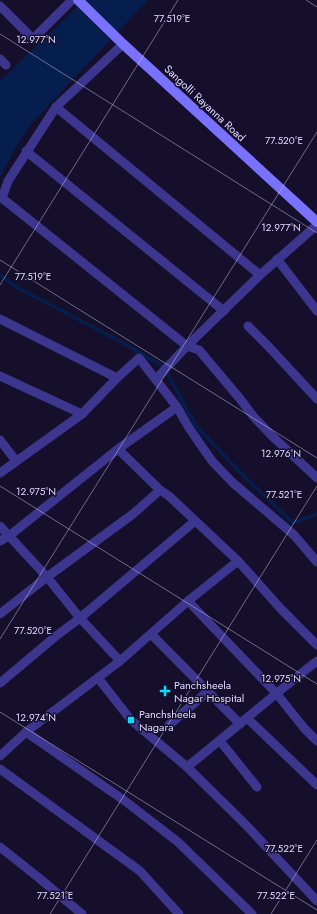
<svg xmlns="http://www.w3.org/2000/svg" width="317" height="914" font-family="Jost,sans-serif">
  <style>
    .water { fill: #061e4d }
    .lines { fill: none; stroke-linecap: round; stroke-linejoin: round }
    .stream { stroke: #061e4d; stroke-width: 3.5 }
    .street { stroke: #3d368e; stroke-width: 9 }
    .secondary { stroke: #7971ff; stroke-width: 10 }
    .ticks { fill: none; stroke: #dfdaff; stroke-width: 1; stroke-opacity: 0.45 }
    .poi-dot { fill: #06ddff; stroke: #150f2c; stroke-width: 1.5 }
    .labels { text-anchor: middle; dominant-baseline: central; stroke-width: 3; stroke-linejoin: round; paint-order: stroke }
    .street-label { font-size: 11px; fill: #dfdaff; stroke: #150f2c }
    .poi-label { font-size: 11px; fill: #dfdaff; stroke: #150f2c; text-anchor: start }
    .ticks-label { font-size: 10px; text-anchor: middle; fill: #dfdaff; stroke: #150f2c; stroke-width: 3; stroke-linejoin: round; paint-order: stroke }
  </style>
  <rect width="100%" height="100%" fill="#150f2c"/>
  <path class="water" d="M84,0h64l-117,124 -19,30 -12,23v-96z"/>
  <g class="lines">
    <path class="stream" d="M0,275l18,13 98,51 47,27 33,60 50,52 47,45 24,-9"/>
    <g class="street">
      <path d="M0,6l33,33 39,-39"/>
      <path d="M0,59l6,6"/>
      <path d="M56,107l67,-63"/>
      <path d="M26,151l198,160"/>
      <path d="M277,259l40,52"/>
      <path d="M260,275l-204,-168 -48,74 -6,17 185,148 73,-71 57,-50"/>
      <path d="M0,319l117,59"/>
      <path d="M248,326l21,21 48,52"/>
      <path d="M0,376l82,38"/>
      <path d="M156,379l31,-33 12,4 42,50 12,16 18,19 46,43"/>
      <path d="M0,440l16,21"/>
      <path d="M118,449l59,-42 12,21 23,33 20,21 62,53 23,27"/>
      <path d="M0,473l82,-59 35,-36 22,-20 38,49"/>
      <path d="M0,526l47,51 33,41 40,43"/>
      <path d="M0,541l9,-5 109,-87 42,41"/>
      <path d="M188,601l88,92 28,35 13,13"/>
      <path d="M0,614l47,-37 86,-63 27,-24 9,6 69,65 43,48 36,36"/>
      <path d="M151,634l89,90"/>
      <path d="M98,678l33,42 56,47 59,58 71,76"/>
      <path d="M0,683l56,-47 24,-18 115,-97"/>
      <path d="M247,718l70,67"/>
      <path d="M169,725l38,-33"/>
      <path d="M26,732l99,69 53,41 74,72"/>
      <path d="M220,741l37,46"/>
      <path d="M0,756l26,-24 94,-71 68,-60 50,-40"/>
      <path d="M187,767c44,-35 86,-72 130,-106"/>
      <path d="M0,769l140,102 39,43"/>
      <path d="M0,847l39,31 43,36"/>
    </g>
    <path class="secondary" d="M78,0l45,44 194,178"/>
  </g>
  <path class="ticks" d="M306,0l11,7M0,34l317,199M0,260l317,198M0,285l178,-285M0,486l317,198M0,639l317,-507M0,712l317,198M50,914l267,-428M271,914l46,-74"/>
  <g class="poi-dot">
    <path d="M163 685h4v4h4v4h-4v4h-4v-4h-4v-4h4z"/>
    <rect x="127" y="716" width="8" height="8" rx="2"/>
  </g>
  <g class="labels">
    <g class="street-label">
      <text transform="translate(205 103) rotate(43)">Sangolli Rayanna Road</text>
    </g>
    <g class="poi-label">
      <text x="174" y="685">Panchsheela<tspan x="174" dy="13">Nagar Hospital</tspan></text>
      <text x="139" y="714">Panchsheela<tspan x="139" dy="13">Nagara</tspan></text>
    </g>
  </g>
  <g class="ticks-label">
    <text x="172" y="22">77.519°E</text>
    <text x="36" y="43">12.977°N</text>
    <text x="284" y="144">77.520°E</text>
    <text x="281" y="231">12.977°N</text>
    <text x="33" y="280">77.519°E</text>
    <text x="281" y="457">12.976°N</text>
    <text x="36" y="495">12.975°N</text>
    <text x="284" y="498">77.521°E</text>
    <text x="33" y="634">77.520°E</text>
    <text x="281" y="682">12.975°N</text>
    <text x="36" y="721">12.974°N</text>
    <text x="284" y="852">77.522°E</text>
    <text x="55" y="899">77.521°E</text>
    <text x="276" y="899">77.522°E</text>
  </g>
</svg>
